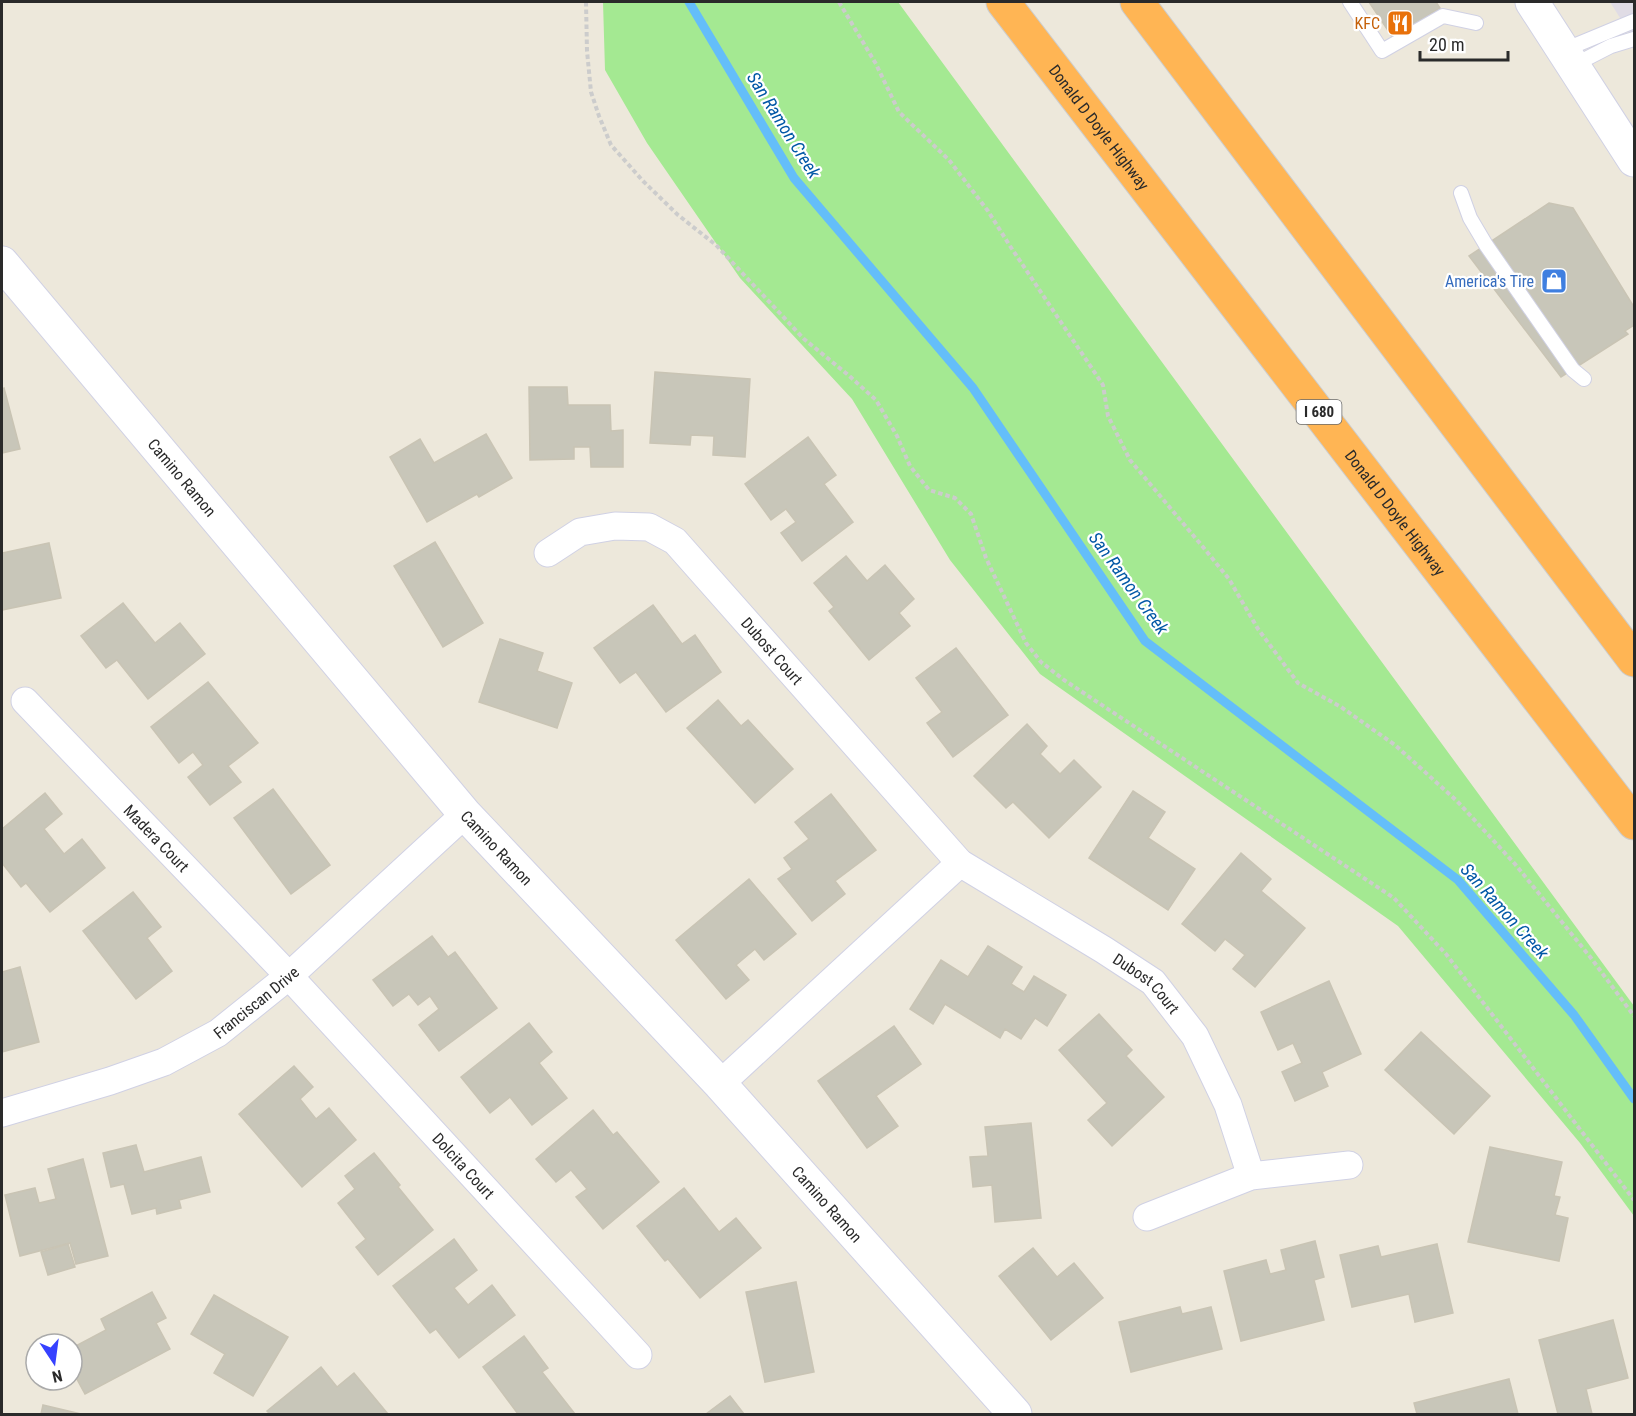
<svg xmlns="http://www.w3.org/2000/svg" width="1636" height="1416" font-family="'Roboto Condensed',sans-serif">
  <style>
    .industrial { fill: #e0dce5 }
    .green { fill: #a4e992 }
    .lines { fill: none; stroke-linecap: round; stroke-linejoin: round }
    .stream { stroke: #64bef9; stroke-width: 9 }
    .building { fill: #c8c6b9; stroke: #c9c4b4; stroke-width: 1.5 }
    .service-casing { stroke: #d0d1e4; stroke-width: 16 }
    .minor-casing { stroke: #d0d1e4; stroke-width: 29 }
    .tertiary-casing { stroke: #d0d1e4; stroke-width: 35 }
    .secondary-casing { stroke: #d0d1e4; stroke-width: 35 }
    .motorway-casing { stroke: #ccc; stroke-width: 35 }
    .path { stroke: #ccc; stroke-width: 4; stroke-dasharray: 4.5 3; stroke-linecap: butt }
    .service { stroke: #fff; stroke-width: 14 }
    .minor { stroke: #fff; stroke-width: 27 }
    .tertiary { stroke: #fff; stroke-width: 33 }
    .secondary { stroke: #fff; stroke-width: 33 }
    .motorway { stroke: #ffb554; stroke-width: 33 }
    .labels { text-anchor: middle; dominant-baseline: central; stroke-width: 4.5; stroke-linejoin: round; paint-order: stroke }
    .shield { fill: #fff; stroke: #6a6a6a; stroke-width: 1.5 }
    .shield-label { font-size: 15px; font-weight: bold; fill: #2a2a2a }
    .food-label { font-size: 16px; fill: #c56008; stroke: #fff; text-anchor: end }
    .street-label { font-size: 16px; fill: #2a2a2a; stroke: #fff }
    .shop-label { font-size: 16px; fill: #366cbe; stroke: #fff; text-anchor: end }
    .water-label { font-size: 18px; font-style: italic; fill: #0258a6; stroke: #fff }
  </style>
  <rect width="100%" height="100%" fill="#ede8db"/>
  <path class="industrial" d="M1610,2h24v38z"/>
  <path class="green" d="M603,2h295l736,1004v210l-54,-73 -182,-217 -358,-252 -90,-114 -98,-161 -112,-121 -93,-135 -42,-73z"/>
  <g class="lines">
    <path class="stream" d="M689,2l105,176 179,210 172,253 313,239 116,135 60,84"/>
  </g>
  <g class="building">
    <path d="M1369,2h67l4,6 -47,30z"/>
    <path d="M1549,203l24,5 61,99v18l-9,6 3,3 -67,43 -92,-121z"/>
    <path d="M655,372l95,7 -5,78 -32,-2 1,-19 -23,-1 -1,10 -40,-2z"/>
    <path d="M529,387h38l1,18h42l1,26 12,-1v37h-32l-1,-20h-16v12l-44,1z"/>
    <path d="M4,388l16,61 -18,4v-64z"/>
    <path d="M486,434l26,44 -33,19 -2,-3 -50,28 -37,-65 30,-18 14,24z"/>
    <path d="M808,437l28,38 -12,9 29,38 -51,39 -21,-28 15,-11 -10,-13 -15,11 -26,-36z"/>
    <path d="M435,542l48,81 -40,24 -49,-81z"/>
    <path d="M49,543l12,55 -59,12v-57z"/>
    <path d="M846,556l21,25 18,-16 29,34 -15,14 11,13 -41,34 -40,-49 5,-4 -20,-24z"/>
    <path d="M123,603l32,40 25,-20 25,31 -57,45 -31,-39 -11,8 -25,-32z"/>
    <path d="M653,605l29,39 13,-9 26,37 -55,40 -30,-40 -16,11 -26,-35z"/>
    <path d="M500,639l43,14 -6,18 35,12 -15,45 -78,-26z"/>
    <path d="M956,648l52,67 -55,42 -26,-34 15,-11 -26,-34z"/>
    <path d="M208,682l50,61 -30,23 13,16 -31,23 -22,-28 15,-12 -10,-13 -14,11 -28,-36z"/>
    <path d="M718,700l23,26 7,-6 45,49 -38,34 -68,-75z"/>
    <path d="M1027,724l20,22 -7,8 20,20 14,-14 27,27 -52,51 -36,-36 -7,6 -32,-32z"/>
    <path d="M273,789l57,76 -39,29 -57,-76z"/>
    <path d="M1133,791l32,21 -17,26 47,31 -27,41 -79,-52z"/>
    <path d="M45,793l17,21 -18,15 20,25 18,-15 23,29 -55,44 -24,-29 -5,4 -19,-24v-34z"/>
    <path d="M831,794l45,56 -41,31 10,13 -33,27 -34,-42 14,-10 -8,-11 25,-19 -14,-17z"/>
    <path d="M1241,853l30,26 -10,12 44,37 -50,59 -22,-18 12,-14 -20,-16 -10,12 -33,-27z"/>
    <path d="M749,879l47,55 -32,26 -9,-11 -19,16 13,15 -23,19 -50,-59z"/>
    <path d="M133,892l28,35 -14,11 25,33 -36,28 -53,-68z"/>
    <path d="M432,936l16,21 7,-5 42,56 -58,43 -20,-26 20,-16 -9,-13 -12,9 -9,-11 -16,12 -20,-26z"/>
    <path d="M988,946l34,21 -11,17 13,8 10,-16 32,19 -19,31 -12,-8 -14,21 -16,-10 -5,9 -55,-34 -12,20 -23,-15 31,-49 27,17z"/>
    <path d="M20,967l19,75 -37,10v-80z"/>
    <path d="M1329,981l32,73 -39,18 6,14 -33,15 -13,-29 20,-9 -9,-20 -15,7 -17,-38z"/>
    <path d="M1099,1014l33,36 -6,6 38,41 -52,49 -24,-26 19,-17 -48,-53z"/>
    <path d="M529,1023l23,29 -13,11 28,35 -35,27 -22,-28 -20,16 -29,-36z"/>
    <path d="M894,1026l27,38 -45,32 22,30 -31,22 -49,-67z"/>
    <path d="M1421,1032l69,64 -36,38 -69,-64z"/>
    <path d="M294,1066l19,21 -13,12 16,20 13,-11 27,32 -54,47 -63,-73z"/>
    <path d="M593,1110l20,25 4,-3 42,50 -56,47 -27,-32 11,-8 -16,-19 -15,12 -20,-23z"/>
    <path d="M1031,1123l10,95 -46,4 -3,-37 -19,2 -3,-30 18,-1 -3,-29z"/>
    <path d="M136,1145l8,27 57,-15 9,35 -31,8 2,8 -24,6 -1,-6 -24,6 -8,-30 -13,3 -8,-34z"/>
    <path d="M1490,1147l72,15 -8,34 6,1 -5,18 13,3 -9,43 -91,-19z"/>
    <path d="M374,1153l26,32 -2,2 35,43 -55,45 -22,-28 10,-8 -28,-36 17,-14 -10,-13z"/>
    <path d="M83,1159l25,97 -32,8 -6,-21 -50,13 -15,-61 30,-7 4,15 17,-4 -8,-30z"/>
    <path d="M684,1188l35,44 17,-14 25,30 -61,50 -32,-39 -3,2 -28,-35z"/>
    <path d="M454,1239l23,31 -23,18 14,17 24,-20 23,30 -56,43 -23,-29 -6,4 -37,-47z"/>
    <path d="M1315,1241l9,36 -10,3 10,40 -83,21 -17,-70 42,-11 4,14 16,-4 -5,-20z"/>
    <path d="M68,1244l7,23 -27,8 -7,-23z"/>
    <path d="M1437,1244l16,69 -38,9 -6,-28 -57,13 -12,-52 38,-9 3,11z"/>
    <path d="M1033,1248l24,29 17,-14 29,35 -52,42 -52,-64z"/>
    <path d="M796,1282l18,90 -49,10 -19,-90z"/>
    <path d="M152,1292l14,26 -10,5 14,26 -85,45 -13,-24v-22l34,-18 -5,-11z"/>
    <path d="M214,1295l74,42 -35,59 -39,-23 11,-19 -34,-20z"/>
    <path d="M1180,1307l2,7 29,-7 11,42 -91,23 -12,-50z"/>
    <path d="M1613,1320l15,58 -42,11 6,25h-34l-19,-74z"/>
    <path d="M524,1336l24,32 -6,4 33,42h-57l-35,-47z"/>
    <path d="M321,1367l16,20 17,-14 34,41h-118l-3,-3z"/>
    <path d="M1509,1379l9,35h-101l-3,-11z"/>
    <path d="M730,1396l14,18h-38z"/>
    <path d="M43,1405l38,9h-40z"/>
  </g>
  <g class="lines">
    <defs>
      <g id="service">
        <path d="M1350,2l32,49 61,-35 33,7"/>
        <path d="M1564,50l70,-29"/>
        <path d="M1574,65l37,-19 23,-7"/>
        <path d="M1461,193l9,25 16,27 87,125 11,9"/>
      </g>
      <g id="minor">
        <path id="s1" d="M548,553l32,-21 35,-6 34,1 26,14 285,322 144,87 49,32 42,54 33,69 23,71"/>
        <path id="s2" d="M25,701l264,275 349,379"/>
        <path d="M720,1084l240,-221"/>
        <path id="s3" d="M2,1113l108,-32 54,-19 54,-29 71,-57 176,-162"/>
        <path d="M1147,1217l104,-41 98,-11"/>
      </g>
      <g id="tertiary">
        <path id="s4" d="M2,263l463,551 255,270 295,330"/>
      </g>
      <path id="secondary" d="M1532,2l102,158"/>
      <g id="motorway">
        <path id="s5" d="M1003,2l631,821"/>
        <path d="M1137,2l497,658"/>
      </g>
    </defs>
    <use href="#service" class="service-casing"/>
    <use href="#minor" class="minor-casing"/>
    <use href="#tertiary" class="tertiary-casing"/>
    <use href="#secondary" class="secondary-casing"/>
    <use href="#motorway" class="motorway-casing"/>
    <g class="path">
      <path d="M586,2l1,49 4,41 8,24 12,29 32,36 35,34 38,30 88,94 43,35 29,26 21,36 13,30 19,24 26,8 16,16 15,44 40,85 15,19 23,18 330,218 52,56 188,246"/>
      <path d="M839,2l37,62 23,48 50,48 39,51 22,35 93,139 5,31 22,44 73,87 26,32 29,50 40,54 43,24 54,38 62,56 58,63 76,94 43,58"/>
    </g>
    <use href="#service" class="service"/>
    <use href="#minor" class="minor"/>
    <use href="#tertiary" class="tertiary"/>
    <use href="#secondary" class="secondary"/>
    <use href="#motorway" class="motorway"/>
  </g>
  <defs>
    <symbol id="restaurant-square" viewBox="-11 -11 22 22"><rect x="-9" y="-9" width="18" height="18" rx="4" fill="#e8710a" stroke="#fff"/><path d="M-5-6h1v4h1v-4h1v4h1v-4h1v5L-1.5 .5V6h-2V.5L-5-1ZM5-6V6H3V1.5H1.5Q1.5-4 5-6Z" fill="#fff"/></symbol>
    <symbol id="shop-square" viewBox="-11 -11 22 22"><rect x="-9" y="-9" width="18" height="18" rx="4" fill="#3f7fe0" stroke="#fff"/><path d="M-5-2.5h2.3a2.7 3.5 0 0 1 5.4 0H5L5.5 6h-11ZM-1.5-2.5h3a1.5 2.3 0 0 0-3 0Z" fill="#fff"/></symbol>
  </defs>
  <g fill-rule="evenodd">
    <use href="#restaurant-square" x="1385" y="8" width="30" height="30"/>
    <use href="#shop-square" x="1539" y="266" width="30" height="30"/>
  </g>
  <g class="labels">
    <rect class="shield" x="1296.5" y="400" width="45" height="24" rx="4.5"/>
    <g class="shield-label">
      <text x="1319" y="412">I 680</text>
    </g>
    <g class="food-label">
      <text x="1380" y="23">KFC</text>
    </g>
    <g class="street-label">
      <text stroke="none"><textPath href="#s5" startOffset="158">Donald D Doyle Highway</textPath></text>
      <text stroke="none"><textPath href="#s4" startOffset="280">Camino Ramon</textPath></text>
      <text stroke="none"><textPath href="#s5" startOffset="644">Donald D Doyle Highway</textPath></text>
      <text stroke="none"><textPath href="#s1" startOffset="284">Dubost Court</textPath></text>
      <text stroke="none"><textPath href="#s2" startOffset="190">Madera Court</textPath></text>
      <text stroke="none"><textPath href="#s4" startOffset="766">Camino Ramon</textPath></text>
      <text stroke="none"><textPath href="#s1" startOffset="790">Dubost Court</textPath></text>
      <text stroke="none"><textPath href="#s3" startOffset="280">Franciscan Drive</textPath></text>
      <text stroke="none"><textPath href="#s2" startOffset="639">Dolcita Court</textPath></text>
      <text stroke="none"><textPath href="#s4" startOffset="1252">Camino Ramon</textPath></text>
    </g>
    <g class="shop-label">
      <text x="1534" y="281">America's Tire</text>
    </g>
    <g class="water-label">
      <text transform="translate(784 125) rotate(58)">San Ramon Creek</text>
      <text transform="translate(1129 583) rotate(54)">San Ramon Creek</text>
      <text transform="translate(1505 911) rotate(48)">San Ramon Creek</text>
    </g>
  </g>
  <rect width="1636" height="1416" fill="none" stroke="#2a2a2a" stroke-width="6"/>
  <g transform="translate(54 1362) rotate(167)"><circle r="28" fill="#ffffff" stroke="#aaaaaa" stroke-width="1.5"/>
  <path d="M0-4.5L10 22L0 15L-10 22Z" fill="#3641ff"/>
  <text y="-9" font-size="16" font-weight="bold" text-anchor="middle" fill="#2a2a2a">N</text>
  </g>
  <path d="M1420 51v9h88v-9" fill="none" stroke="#2a2a2a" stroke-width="3"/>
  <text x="1429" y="51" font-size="18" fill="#2a2a2a" stroke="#ffffff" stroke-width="4.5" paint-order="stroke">20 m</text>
</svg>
